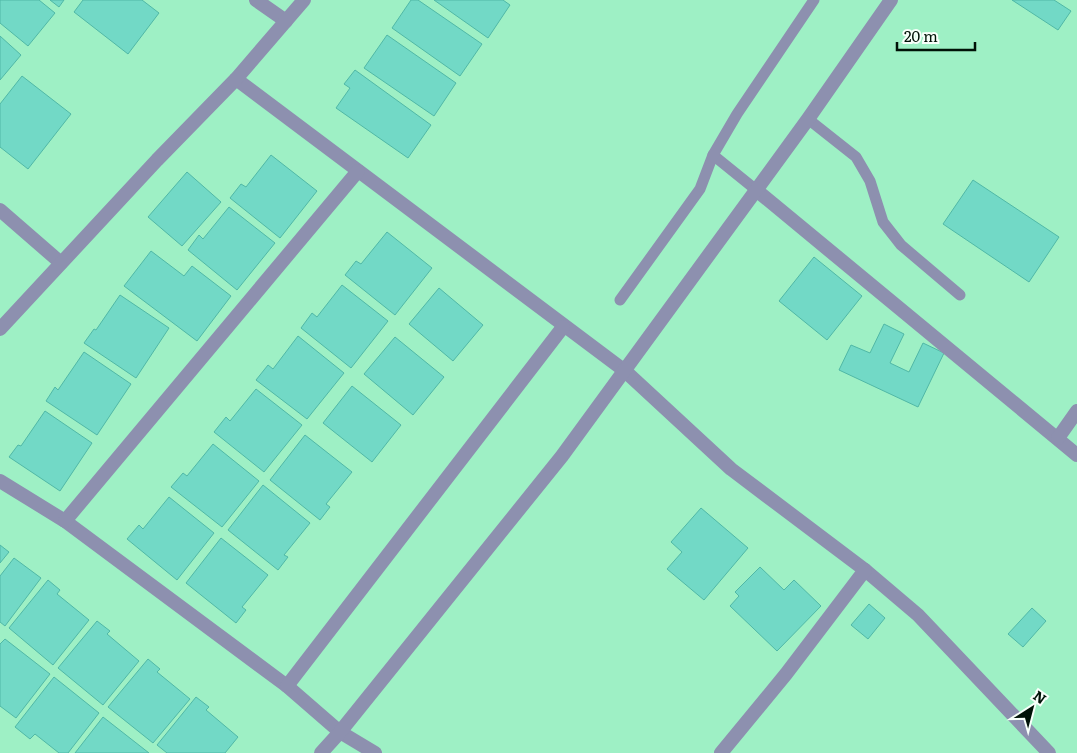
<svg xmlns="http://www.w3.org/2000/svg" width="1077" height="753" font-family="Literata,serif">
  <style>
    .building { fill: #72d9c6; stroke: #50b8a6 }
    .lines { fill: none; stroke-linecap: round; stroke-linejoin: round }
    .service { stroke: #8d90af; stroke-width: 11 }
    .minor { stroke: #8d90af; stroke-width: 14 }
  </style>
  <rect width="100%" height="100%" fill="#9ef0c5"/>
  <g class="building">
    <path d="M0,0h39l16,13 -27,33 -28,-23z"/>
    <path d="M50,0h14l-5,7z"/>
    <path d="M83,0h59l17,13 -31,41 -54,-42z"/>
    <path d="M411,0h7l64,44 -22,32 -68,-48z"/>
    <path d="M434,0h69l7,5 -22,33z"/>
    <path d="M1012,0h42l17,11 -13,19z"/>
    <path d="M387,35l69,48 -22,33 -70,-48z"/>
    <path d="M0,36l21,19 -21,25z"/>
    <path d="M355,70l76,55 -23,33 -72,-50 14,-20 -6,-4z"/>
    <path d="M22,76l49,38 -43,55 -28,-22v-43z"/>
    <path d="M271,155l46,36 -37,47 -50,-40 11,-14 5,3z"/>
    <path d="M187,172l34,30 -39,44 -34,-29z"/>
    <path d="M973,180l86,57 -30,45 -86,-58z"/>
    <path d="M229,207l46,36 -38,47 -49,-40 11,-15 4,4z"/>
    <path d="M387,232l45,36 -37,47 -50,-40 11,-14 5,3z"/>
    <path d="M151,251l33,25 8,-10 39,30 -34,45 -73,-55z"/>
    <path d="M814,257l48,39 -35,44 -48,-39z"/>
    <path d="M342,285l46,36 -37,47 -50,-40 11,-15 5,4z"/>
    <path d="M439,288l44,37 -30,36 -44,-37z"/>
    <path d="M120,295l49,33 -33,50 -52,-35 10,-14 2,1z"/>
    <path d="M884,324l20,10 -14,29 19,9 14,-29 21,10 -26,54 -79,-37 12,-25 19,8z"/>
    <path d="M298,336l46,37 -37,46 -51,-39 12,-15 5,4z"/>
    <path d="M395,337l49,40 -31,38 -49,-41z"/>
    <path d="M84,352l47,32 -34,51 -51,-34 9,-14 3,3z"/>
    <path d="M352,386l49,39 -29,37 -49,-39z"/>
    <path d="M256,389l46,36 -38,47 -50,-40 12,-15 4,4z"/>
    <path d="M45,411l47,32 -32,48 -51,-34 9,-12 3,1z"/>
    <path d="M305,435l47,37 -26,32 4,3 -10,13 -50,-40z"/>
    <path d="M213,444l46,37 -37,46 -51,-40 12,-14 4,3z"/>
    <path d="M263,485l47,38 -26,32 4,2 -10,13 -50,-40z"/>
    <path d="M169,497l45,36 -37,47 -50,-41 12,-14 4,4z"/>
    <path d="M701,508l47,40 -44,52 -37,-31 15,-17 -11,-10z"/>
    <path d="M221,538l47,37 -26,32 4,3 -10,13 -50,-40z"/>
    <path d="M0,545l9,7 -9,11z"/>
    <path d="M14,558l27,20 -36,48 -5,-4v-46z"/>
    <path d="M760,567l24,23 10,-10 27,26 -44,45 -47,-45 9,-10 -4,-4z"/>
    <path d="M48,580l12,10 -3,4 32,26 -36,45 -44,-37z"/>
    <path d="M869,604l16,14 -17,21 -17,-14z"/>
    <path d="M1032,608l14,13 -23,26 -15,-13z"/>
    <path d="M97,621l13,10 -3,3 32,27 -36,44 -45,-37z"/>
    <path d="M5,639l45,35 -34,44 -16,-12v-62z"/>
    <path d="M148,659l12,10 -3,3 33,27 -37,44 -45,-36z"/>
    <path d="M54,677l45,36 -31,40h-9l-24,-19 -5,5 -15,-12z"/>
    <path d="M196,697l13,10 -3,3 32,27 -13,16h-58l-10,-8z"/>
    <path d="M103,717l46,36h-74z"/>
  </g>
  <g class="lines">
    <g class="service">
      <path d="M808,119l48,38 14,24 13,41 18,23 59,50"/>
      <path d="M713,155l42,34"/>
      <path d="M620,300l80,-111 13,-34 24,-41 77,-114"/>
    </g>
    <g class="minor">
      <path d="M256,0l30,21"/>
      <path d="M236,79l389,292 106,98 134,101 53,45 131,138"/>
      <path d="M755,189l322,266"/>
      <path d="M0,210l61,53"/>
      <path d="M0,329l157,-169 79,-81 68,-79"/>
      <path d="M1058,438l19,-27"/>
      <path d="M0,481l65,40 222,165 53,46 35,21"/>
      <path d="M65,521l293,-350"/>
      <path d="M287,686l276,-359"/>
      <path d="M321,753l19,-21 222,-276 246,-337 83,-119"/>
      <path d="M721,753l65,-79 79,-104"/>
    </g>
  </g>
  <g transform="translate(1032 708) rotate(36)" stroke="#f7fffa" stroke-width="4" paint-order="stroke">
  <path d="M0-4L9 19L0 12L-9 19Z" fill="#001207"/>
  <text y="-8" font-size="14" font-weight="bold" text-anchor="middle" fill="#001207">N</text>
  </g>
  <path d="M897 42v8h78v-8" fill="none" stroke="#001207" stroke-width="2.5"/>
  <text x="904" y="42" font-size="15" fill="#001207" stroke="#f7fffa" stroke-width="4" paint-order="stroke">20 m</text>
</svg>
